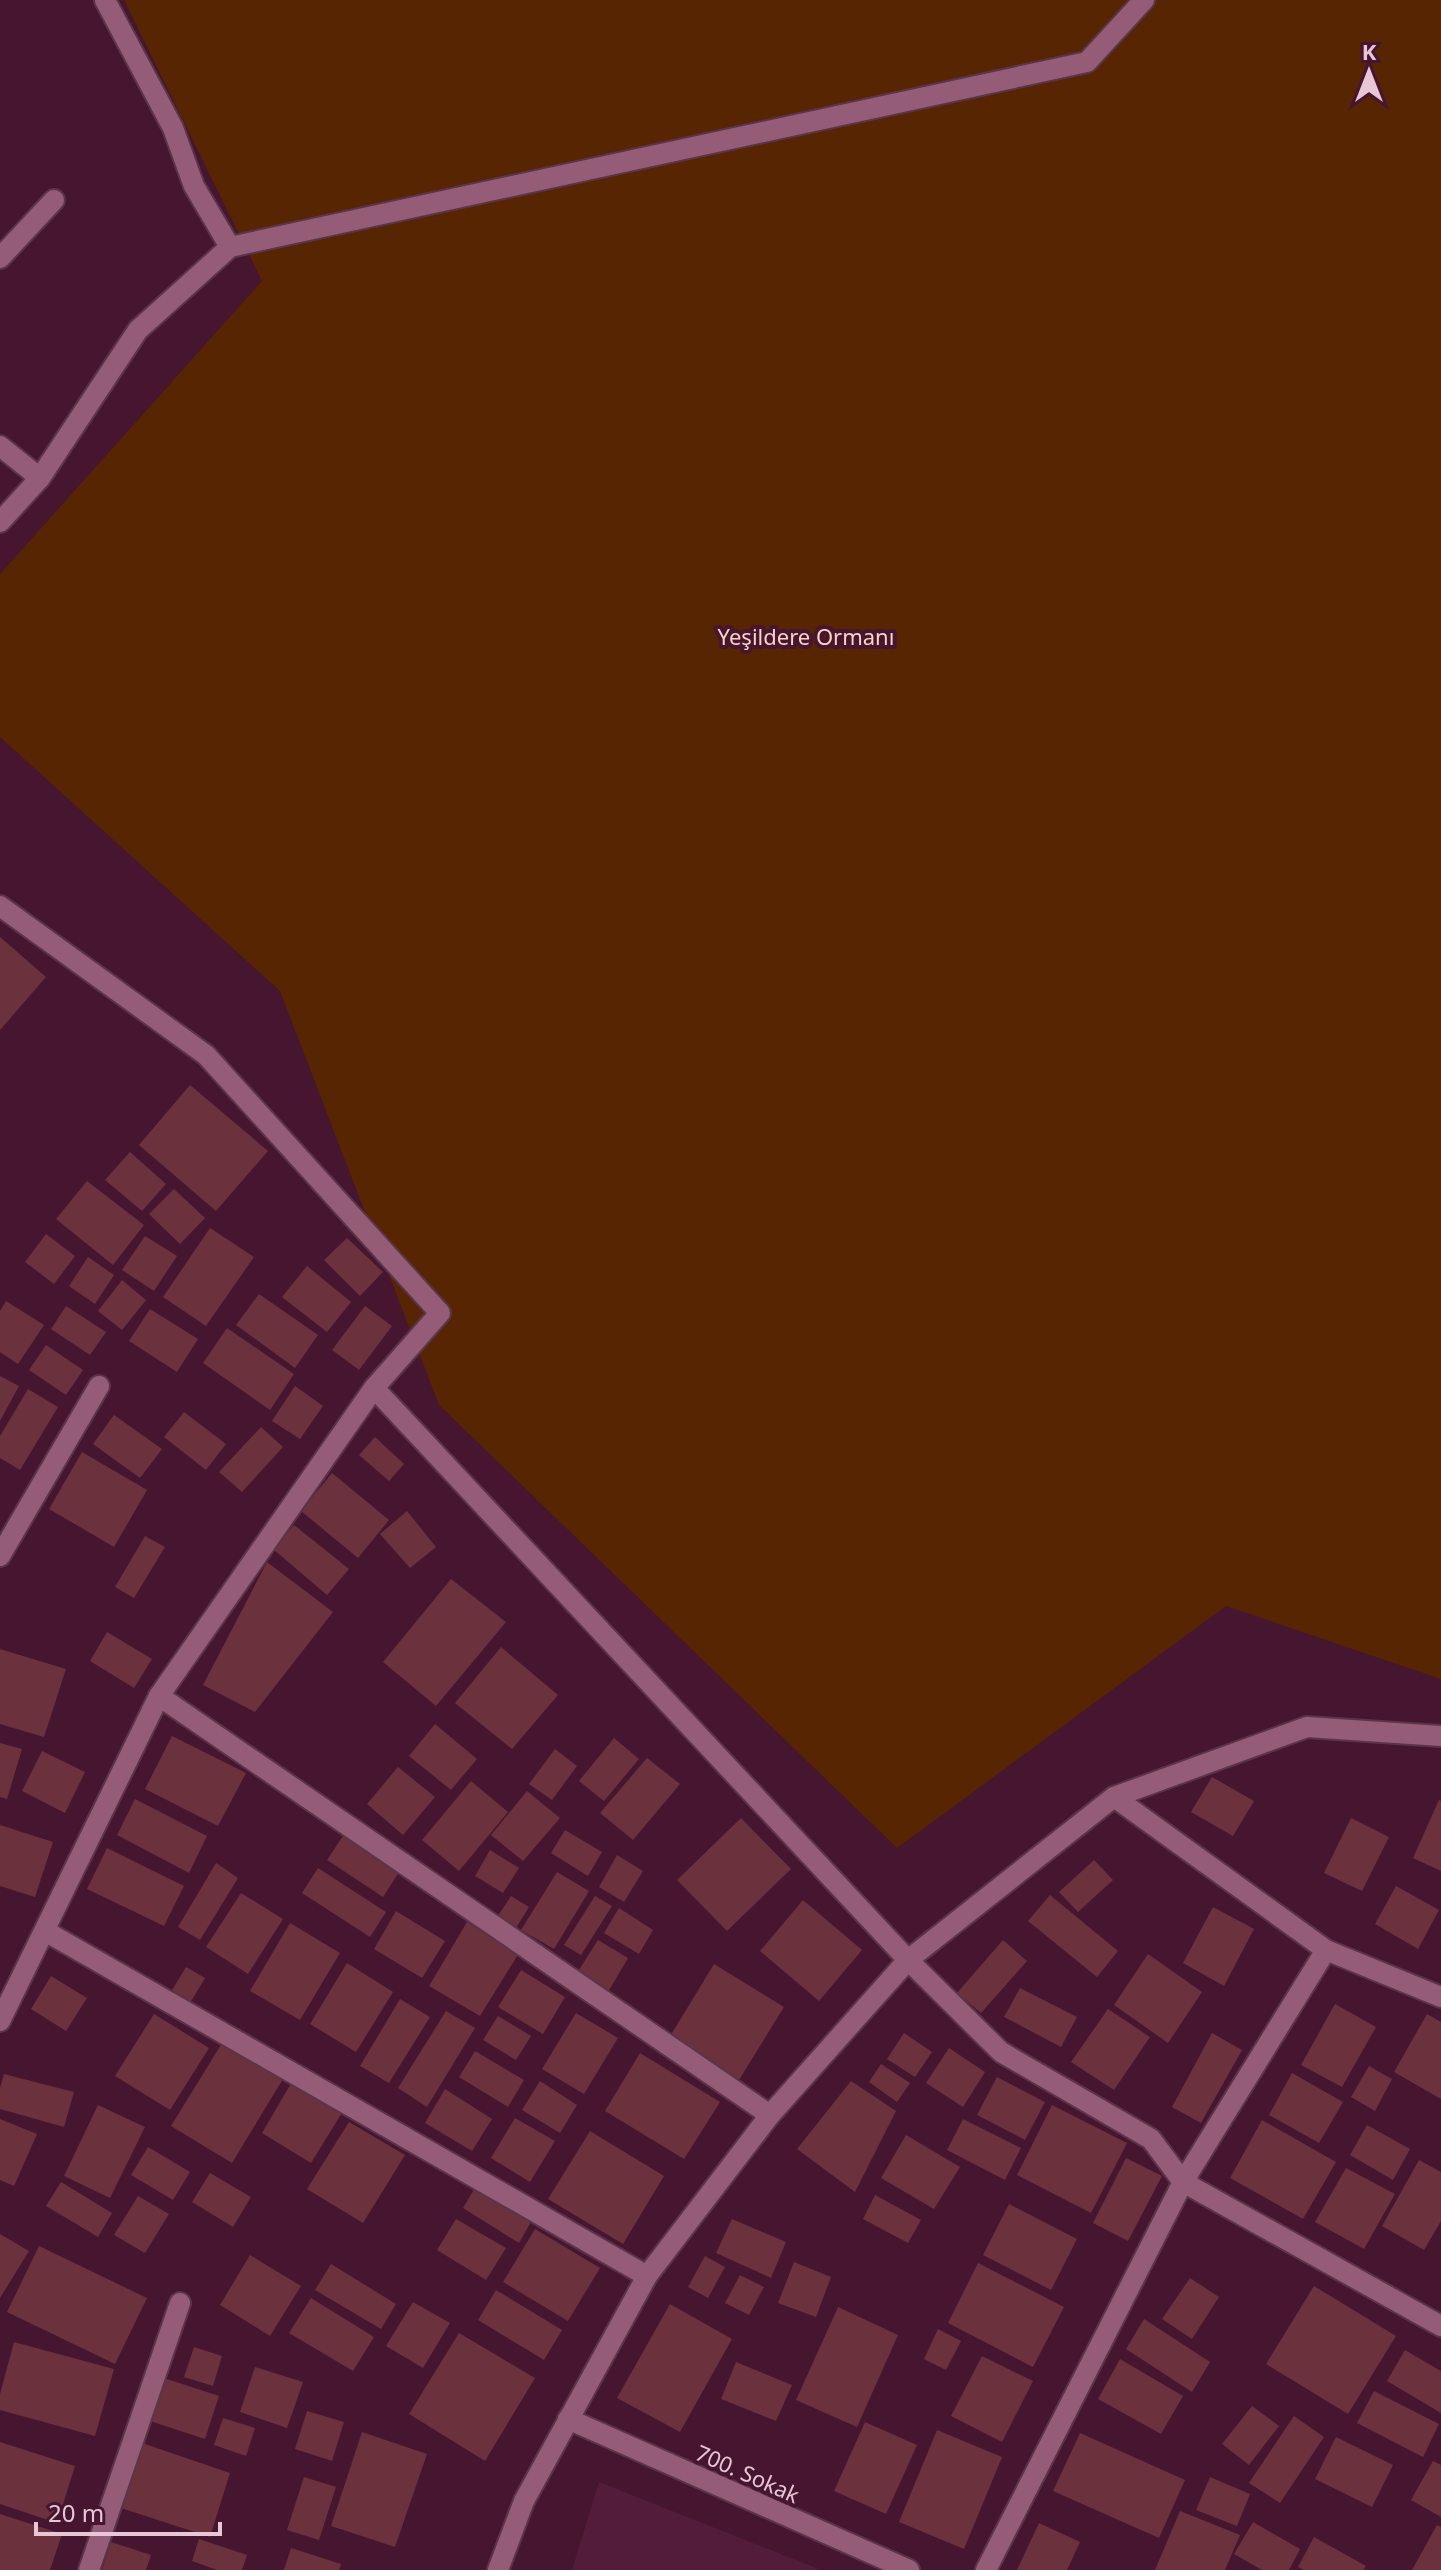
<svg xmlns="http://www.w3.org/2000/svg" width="1441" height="2570" font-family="'Noto Sans',sans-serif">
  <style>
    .built { fill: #541c3b }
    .green { fill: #572501 }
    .building { fill: #6b323d }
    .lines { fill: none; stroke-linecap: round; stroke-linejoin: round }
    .minor-casing { stroke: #5b3449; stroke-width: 24 }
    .minor { stroke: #945c77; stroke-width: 20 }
    .labels { text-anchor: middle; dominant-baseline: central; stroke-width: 8; stroke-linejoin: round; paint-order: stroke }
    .park-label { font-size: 22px; fill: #fbd4bf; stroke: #461530 }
    .street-label { font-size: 22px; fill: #e7c7d5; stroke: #461530 }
  </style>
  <rect width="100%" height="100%" fill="#461530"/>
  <path class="built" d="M599,2482l222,88h-249z"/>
  <path class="green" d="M124,0h1317v1679l-215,-73 -329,242 -458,-443 -159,-414 -280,-254v-163l262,-293z"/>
  <g class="building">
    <path d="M0,937l46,40 -46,53z"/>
    <path d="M190,1085l78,66 -52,60 -77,-66z"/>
    <path d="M130,1152l36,32 -24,27 -37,-31z"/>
    <path d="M87,1181l57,44 -31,40 -57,-46z"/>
    <path d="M174,1189l31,29 -25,26 -31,-30z"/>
    <path d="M210,1228l44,29 -48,69 -43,-29z"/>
    <path d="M46,1234l29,22 -21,28 -29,-22z"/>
    <path d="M145,1236l32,20 -23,35 -32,-21z"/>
    <path d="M347,1238l36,34 -23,24 -36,-36z"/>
    <path d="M88,1257l26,18 -19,29 -26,-18z"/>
    <path d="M307,1266l44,36 -24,30 -45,-35z"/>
    <path d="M122,1280l24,20 -24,30 -24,-19z"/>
    <path d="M259,1294l59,41 -23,33 -59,-43z"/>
    <path d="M6,1301l38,24 -26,39 -18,-12v-41z"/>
    <path d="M66,1306l40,26 -16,23 -39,-26z"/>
    <path d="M365,1306l27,20 -33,44 -27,-20z"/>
    <path d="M150,1309l48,30 -21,33 -48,-31z"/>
    <path d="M227,1328l67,46 -24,36 -67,-47z"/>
    <path d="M46,1345l37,25 -17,25 -37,-25z"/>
    <path d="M0,1376l19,10 -19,35z"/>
    <path d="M295,1386l28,20 -23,33 -28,-18z"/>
    <path d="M28,1389l30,18 -38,63 -20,-12v-22z"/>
    <path d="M184,1412l42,32 -20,26 -42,-33z"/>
    <path d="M114,1415l48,34 -22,29 -47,-34z"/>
    <path d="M261,1427l22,20 -41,45 -23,-20z"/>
    <path d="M375,1437l29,27 -15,17 -30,-26z"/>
    <path d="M82,1452l65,38 -33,57 -65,-38z"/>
    <path d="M332,1473l57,47 -31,38 -57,-47z"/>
    <path d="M407,1511l29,36 -26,21 -30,-34z"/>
    <path d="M294,1525l55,44 -22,26 -54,-46z"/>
    <path d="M145,1536l20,11 -31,51 -19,-11z"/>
    <path d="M267,1562l66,50 -78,100 -52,-27z"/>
    <path d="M451,1579l55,43 -70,84 -53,-44z"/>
    <path d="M107,1632l45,27 -18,29 -44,-27z"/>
    <path d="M501,1647l57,48 -46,54 -57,-46z"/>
    <path d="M0,1649l66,20 -22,68 -44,-13z"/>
    <path d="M435,1724l42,35 -26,31 -42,-34z"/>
    <path d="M172,1736l74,37 -28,53 -73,-37z"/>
    <path d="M614,1738l25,21 -35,42 -25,-20z"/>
    <path d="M0,1743l22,6 -15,50 -7,-2z"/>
    <path d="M555,1749l22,17 -25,34 -23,-16z"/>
    <path d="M42,1751l43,21 -20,41 -43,-22z"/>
    <path d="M647,1758l33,26 -47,56 -33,-27z"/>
    <path d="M398,1767l37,30 -32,38 -36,-31z"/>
    <path d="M1212,1777l42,24 -21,35 -42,-24z"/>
    <path d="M471,1781l37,31 -49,59 -37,-31z"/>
    <path d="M527,1791l33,27 -37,43 -32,-26z"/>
    <path d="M135,1799l72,37 -18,37 -72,-38z"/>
    <path d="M1439,1800l2,1v70l-28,-13z"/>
    <path d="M741,1818l50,51 -64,62 -50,-51z"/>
    <path d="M1351,1818l38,19 -27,54 -38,-18z"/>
    <path d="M0,1825l53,17 -18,55 -35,-11z"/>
    <path d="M347,1830l56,36 -20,31 -56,-37z"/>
    <path d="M565,1830l37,22 -14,24 -37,-23z"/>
    <path d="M107,1848l77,38 -20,40 -77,-37z"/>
    <path d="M490,1850l29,18 -16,25 -28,-17z"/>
    <path d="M617,1855l26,16 -19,31 -25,-15z"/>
    <path d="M1094,1860l19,20 -35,32 -19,-20z"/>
    <path d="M216,1863l22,15 -38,62 -22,-13z"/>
    <path d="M318,1868l68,44 -16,25 -68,-44z"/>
    <path d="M557,1872l32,19 -35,58 -33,-19z"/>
    <path d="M1396,1886l43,24 -21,39 -43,-25z"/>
    <path d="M241,1893l42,26 -35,55 -42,-27z"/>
    <path d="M1050,1895l68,56 -21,26 -69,-56z"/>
    <path d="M511,1896l18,11 -13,21 -18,-12z"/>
    <path d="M595,1896l17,10 -31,49 -17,-10z"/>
    <path d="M803,1900l59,50 -43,51 -59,-50z"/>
    <path d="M1213,1907l41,22 -30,57 -41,-23z"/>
    <path d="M619,1908l34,22 -14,24 -35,-21z"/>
    <path d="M396,1911l49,30 -23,37 -48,-29z"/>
    <path d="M467,1922l52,31 -39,63 -51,-30z"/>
    <path d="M290,1923l50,30 -40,67 -50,-29z"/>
    <path d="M598,1940l30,18 -20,34 -31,-19z"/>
    <path d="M1003,1940l24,21 -46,52 -24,-20z"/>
    <path d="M1148,1954l54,38 -34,51 -54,-38z"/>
    <path d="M347,1963l46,29 -37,60 -46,-28z"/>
    <path d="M714,1964l70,43 -45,73 -70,-42z"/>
    <path d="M186,1967l19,11 -15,25 -19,-11z"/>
    <path d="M521,1970l44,27 -22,37 -45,-27z"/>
    <path d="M51,1976l36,22 -21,33 -35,-22z"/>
    <path d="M1020,1988l57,29 -16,30 -57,-30z"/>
    <path d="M400,1999l30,18 -41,66 -29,-17z"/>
    <path d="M1335,2004l41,23 -34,60 -41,-22z"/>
    <path d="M1108,2009l42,28 -36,53 -43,-28z"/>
    <path d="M446,2011l29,17 -48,79 -29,-19z"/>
    <path d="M576,2013l42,25 -34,56 -42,-25z"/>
    <path d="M154,2014l55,34 -39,62 -55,-34z"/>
    <path d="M1427,2014l14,8v77l-47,-27z"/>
    <path d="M498,2016l33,20 -15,24 -33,-20z"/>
    <path d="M904,2033l28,19 -17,25 -28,-18z"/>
    <path d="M1212,2033l30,17 -41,73 -29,-16z"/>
    <path d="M222,2043l61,36 -51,84 -61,-37z"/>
    <path d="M949,2048l36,24 -22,35 -37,-24z"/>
    <path d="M475,2051l49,29 -16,27 -49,-30z"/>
    <path d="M640,2053l80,49 -36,57 -79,-48z"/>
    <path d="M881,2064l29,19 -13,19 -28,-20z"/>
    <path d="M1369,2066l23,13 -17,32 -24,-14z"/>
    <path d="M1292,2073l51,29 -24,41 -50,-28z"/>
    <path d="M4,2074l70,18 -10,35 -64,-18v-21z"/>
    <path d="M997,2077l48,25 -20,38 -48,-25z"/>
    <path d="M293,2080l50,31 -32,52 -49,-30z"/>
    <path d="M540,2081l37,24 -17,28 -38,-23z"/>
    <path d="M851,2081l45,30 -41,81 -58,-43z"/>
    <path d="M445,2089l47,30 -20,32 -47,-28z"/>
    <path d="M98,2105l47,22 -35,71 -46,-22z"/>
    <path d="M1052,2105l75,38 -36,70 -74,-38z"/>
    <path d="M515,2118l40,23 -25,41 -39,-24z"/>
    <path d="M0,2119l37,15 -23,52 -14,-6z"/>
    <path d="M963,2119l58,29 -16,32 -58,-30z"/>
    <path d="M1262,2120l74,42 -33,57 -73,-41z"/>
    <path d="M349,2122l56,33 -42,68 -56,-34z"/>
    <path d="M1367,2125l43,24 -17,31 -43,-25z"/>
    <path d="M590,2131l74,45 -41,68 -75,-45z"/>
    <path d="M906,2135l54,32 -26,42 -53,-31z"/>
    <path d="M148,2147l42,25 -17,28 -42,-25z"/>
    <path d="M1126,2158l36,18 -34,65 -35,-18z"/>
    <path d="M1419,2160l22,12v49l-17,29 -42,-24z"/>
    <path d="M1346,2168l49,26 -31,55 -49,-27z"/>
    <path d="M210,2173l41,24 -18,30 -41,-25z"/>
    <path d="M61,2182l51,31 -14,24 -52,-31z"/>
    <path d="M475,2188l56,34 -12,21 -56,-35z"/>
    <path d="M875,2195l46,25 -13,23 -45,-24z"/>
    <path d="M138,2196l31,18 -24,39 -31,-18z"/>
    <path d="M1009,2204l68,35 -26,51 -68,-35z"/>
    <path d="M456,2219l50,29 -20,32 -49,-30z"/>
    <path d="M732,2219l54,23 -15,36 -55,-25z"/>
    <path d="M535,2229l65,39 -32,53 -65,-39z"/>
    <path d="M0,2234l29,17 -29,47z"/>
    <path d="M39,2246l108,52 -32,66 -108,-52z"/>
    <path d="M250,2255l51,31 -31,50 -50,-31z"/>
    <path d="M705,2256l20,11 -17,31 -20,-11z"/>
    <path d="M794,2262l37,15 -15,40 -38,-14z"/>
    <path d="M978,2263l86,44 -31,60 -85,-44z"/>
    <path d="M331,2264l65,40 -15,25 -66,-39z"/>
    <path d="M740,2275l24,12 -15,28 -24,-12z"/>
    <path d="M1190,2278l29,19 -27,42 -30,-20z"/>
    <path d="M1314,2286l82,50 -48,78 -82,-50z"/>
    <path d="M496,2290l66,40 -18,30 -66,-40z"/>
    <path d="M311,2298l63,39 -21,34 -64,-38z"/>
    <path d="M413,2302l37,21 -27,45 -37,-22z"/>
    <path d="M670,2304l62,35 -52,93 -63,-34z"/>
    <path d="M838,2307l60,28 -41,92 -61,-27z"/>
    <path d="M1144,2319l66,43 -18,30 -66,-43z"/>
    <path d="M938,2329l23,12 -15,29 -22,-11z"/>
    <path d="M459,2333l76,45 -50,83 -76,-47z"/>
    <path d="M14,2342l100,27 -19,67 -95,-26v-16z"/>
    <path d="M194,2347l28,9 -9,30 -29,-9z"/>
    <path d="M1405,2350l36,21v42l-54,-32z"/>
    <path d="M982,2356l51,25 -31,61 -51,-26z"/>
    <path d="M1120,2359l63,37 -22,38 -63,-35z"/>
    <path d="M736,2362l56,23 -16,36 -55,-22z"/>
    <path d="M255,2367l48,15 -16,46 -47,-16z"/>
    <path d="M164,2378l55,18 -14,43 -55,-18z"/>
    <path d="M1374,2391l65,33 -16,33 -66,-34z"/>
    <path d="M1252,2406l27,20 -30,39 -27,-21z"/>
    <path d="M307,2411l37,11 -12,39 -37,-12z"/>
    <path d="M1294,2416l30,21 -44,66 -31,-20z"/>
    <path d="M223,2418l32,10 -9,28 -32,-11z"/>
    <path d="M865,2422l52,23 -31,69 -52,-23z"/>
    <path d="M937,2430l65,27 -38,92 -65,-27z"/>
    <path d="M362,2432l65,22 -32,93 -64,-21z"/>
    <path d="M1080,2433l105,47 -26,58 -106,-47z"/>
    <path d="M1336,2437l57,28 -21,42 -57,-28z"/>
    <path d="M0,2442l75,24 -18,57 -57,-19z"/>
    <path d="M142,2443l88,30 -20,64 -89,-29z"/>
    <path d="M1433,2461l8,4v52l-30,-17z"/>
    <path d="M304,2477l32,10 -17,53 -32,-10z"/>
    <path d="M1210,2477l40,17 -13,32 -41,-16z"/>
    <path d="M1180,2511l60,24 -15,35h-70z"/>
    <path d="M0,2514l62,20 -12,36h-50z"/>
    <path d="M1253,2522l47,27 -11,21h-27l-28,-16z"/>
    <path d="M1039,2523l41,19 -13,28h-50z"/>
    <path d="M1437,2525l4,2v43h-29z"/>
    <path d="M1314,2537l52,29 -3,4h-59l-6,-3z"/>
    <path d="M199,2539l48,16 -5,15h-25l-25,-9z"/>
    <path d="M111,2542l40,13 -5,15h-44z"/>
    <path d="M291,2548l50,16 -2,6h-55z"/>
  </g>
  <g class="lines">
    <defs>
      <g id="minor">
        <path d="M230,247l857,-185 57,-62"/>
        <path d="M0,258l54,-58"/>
        <path d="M0,446l40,32"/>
        <path d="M0,522l40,-44 98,-148 92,-83 -36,-61 -21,-58 -68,-128"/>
        <path d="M0,906l206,149 234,258 -66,75 -215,308 -159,325"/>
        <path d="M374,1388l534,572 93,92 150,87 32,43 258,144"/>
        <path d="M0,1556l99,-170"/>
        <path d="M159,1696l611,419"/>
        <path d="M1114,1797l212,153 115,47"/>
        <path d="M45,1931l602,345"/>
        <path d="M568,2419l341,151"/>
        <path d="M89,2570l91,-267"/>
        <path d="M498,2570l26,-69 123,-225 123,-161 138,-155 206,-163 193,-70 134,9"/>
        <path d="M986,2570l197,-388 143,-232"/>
      </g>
    </defs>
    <use href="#minor" class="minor-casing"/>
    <use href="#minor" class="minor"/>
  </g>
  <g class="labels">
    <g class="park-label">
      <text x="806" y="636">Yeşildere Ormanı</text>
    </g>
    <g class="street-label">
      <text transform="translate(748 2473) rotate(24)">700. Sokak</text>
    </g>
  </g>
  <g transform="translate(1369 72)" stroke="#461530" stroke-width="6" paint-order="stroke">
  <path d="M0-6L14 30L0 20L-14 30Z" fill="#e7c7d5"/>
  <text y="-12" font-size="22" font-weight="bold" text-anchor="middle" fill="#e7c7d5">K</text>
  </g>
  <path d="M36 2522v12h184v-12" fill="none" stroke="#e7c7d5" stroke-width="4"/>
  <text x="48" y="2522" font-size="24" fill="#e7c7d5" stroke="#461530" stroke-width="6" paint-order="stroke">20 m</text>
</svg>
